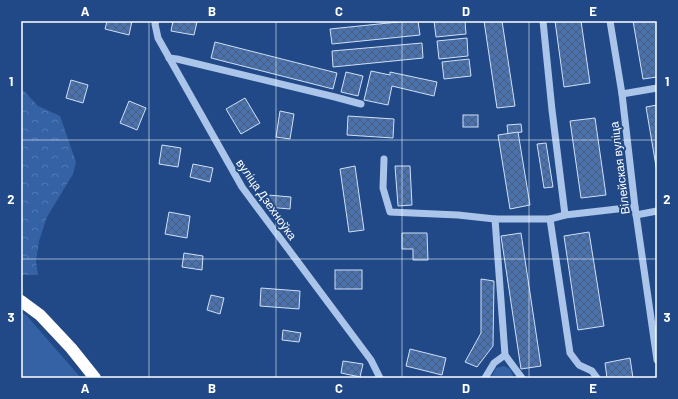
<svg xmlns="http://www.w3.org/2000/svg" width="678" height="399" font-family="Barlow,sans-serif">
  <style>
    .green { fill: #3562a4 }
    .forest { fill: url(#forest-crowns) }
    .building { fill: url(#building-cross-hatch); stroke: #d0e0f7 }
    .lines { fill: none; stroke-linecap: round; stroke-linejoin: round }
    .minor { stroke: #abc5ea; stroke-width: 7 }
    .highway { stroke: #fff; stroke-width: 12 }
    .grid { fill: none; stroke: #fff; stroke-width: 1; stroke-opacity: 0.55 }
    .labels { text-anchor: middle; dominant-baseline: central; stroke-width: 4; stroke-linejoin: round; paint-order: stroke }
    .street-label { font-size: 12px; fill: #fff; stroke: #214987 }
    .neatline { fill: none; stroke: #fff; stroke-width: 1.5 }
    .grid-label { font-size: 13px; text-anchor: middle; font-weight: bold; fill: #fff }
  </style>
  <defs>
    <pattern id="forest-crowns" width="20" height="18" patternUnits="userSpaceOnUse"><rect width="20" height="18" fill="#3562a4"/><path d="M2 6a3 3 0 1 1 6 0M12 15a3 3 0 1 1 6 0" fill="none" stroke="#537ab2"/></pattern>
    <pattern id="building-cross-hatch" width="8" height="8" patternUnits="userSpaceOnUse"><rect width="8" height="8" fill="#4a72af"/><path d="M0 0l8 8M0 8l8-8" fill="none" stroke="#4b5d79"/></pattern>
  </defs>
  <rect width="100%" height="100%" fill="#214987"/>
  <g class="green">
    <path d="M21,312l6,4 54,62h-60z"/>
    <path d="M504,366l6,3 4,9h-23l5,-10z"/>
  </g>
  <path class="forest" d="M21,88l17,18 22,10 16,46 -3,12 -26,43 -8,24 -3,20 2,14h-17z"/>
  <g class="building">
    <path d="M107,21h25l-3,14 -24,-6z"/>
    <path d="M173,21h18l6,1 -3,13 -23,-4z"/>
    <path d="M408,21h10l2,14 -88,9 -2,-15z"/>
    <path d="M434,21h31l1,13 -30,3z"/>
    <path d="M484,21h18l13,85 -18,2z"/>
    <path d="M555,21h26l9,62 -26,4z"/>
    <path d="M633,21h24v56l-14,2z"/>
    <path d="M467,38l1,18 -29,3 -2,-18z"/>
    <path d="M215,42l122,31 -4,16 -122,-31z"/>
    <path d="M422,43l1,15 -90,9 -1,-16z"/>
    <path d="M469,59l2,17 -27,3 -2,-17z"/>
    <path d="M371,71l19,4v-3l47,10 -3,14 -42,-10 -4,19 -24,-5z"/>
    <path d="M346,72l17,4 -5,20 -17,-4z"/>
    <path d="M71,80l17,5 -5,18 -17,-5z"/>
    <path d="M245,98l15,25 -19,11 -15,-25z"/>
    <path d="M129,101l17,7 -9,22 -17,-7z"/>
    <path d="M657,105v67l-11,-65z"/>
    <path d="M280,111l14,3 -4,25 -14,-2z"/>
    <rect x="463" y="115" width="15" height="12"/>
    <path d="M348,116l46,3 -1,19 -46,-3z"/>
    <path d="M595,118l11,77 -25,3 -11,-77z"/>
    <path d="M521,124l1,8 -14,2 -1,-9z"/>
    <path d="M518,132l12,73 -20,4 -12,-74z"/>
    <path d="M546,143l7,44 -9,1 -7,-44z"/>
    <path d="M162,145l19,3 -3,19 -19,-3z"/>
    <path d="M193,164l20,4 -3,14 -20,-5z"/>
    <path d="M355,166l9,64 -15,2 -9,-63z"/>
    <path d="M395,166h15l2,39 -14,1z"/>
    <path d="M268,195l23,2 -1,12 -23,-2z"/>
    <path d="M169,212l21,4 -3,22 -22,-4z"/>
    <path d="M589,232l15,94 -26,4 -14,-94z"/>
    <path d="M402,233h25l1,27h-15v-11h-11z"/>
    <path d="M521,233l20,133 -20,3 -20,-133z"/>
    <path d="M184,253l19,3 -1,14 -20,-3z"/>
    <rect x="335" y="270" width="27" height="19"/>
    <path d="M481,279l13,2 -1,65 -16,21 -12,-5 16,-29z"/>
    <path d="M261,288l39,3 -1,18 -39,-3z"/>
    <path d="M211,295l13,3 -4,16 -13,-4z"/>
    <path d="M283,330l18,3 -2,9 -17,-2z"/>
    <path d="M410,349l36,9 -4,17 -36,-9z"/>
    <path d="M630,358l3,20h-26l-2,-15z"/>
    <path d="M343,361l20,3 -3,13 -19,-4z"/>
  </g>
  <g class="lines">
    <g class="minor">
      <path d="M156,21l-1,3 3,14 84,149 129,173 9,18"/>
      <path d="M543,21l9,89 13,105 70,-8"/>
      <path d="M610,21l12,73 13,113 22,153"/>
      <path d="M169,58l8,1 158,38 26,7"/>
      <path d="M622,94l35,-6"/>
      <path d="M384,159l-1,29 7,24 68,3 37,4h55"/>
      <path d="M565,215l-15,4 20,134 9,12 13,6 5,7"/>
      <path d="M636,215l21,-4"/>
      <path d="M495,219l10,136 17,23"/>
      <path d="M485,378l9,-15 11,-8"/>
    </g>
    <path class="highway" d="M21,301l19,14 31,33 24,30"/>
  </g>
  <path class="grid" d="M149,21v357M276,21v357M402,21v357M529,21v357M21,140h636M21,259h636"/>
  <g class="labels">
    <g class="street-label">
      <text transform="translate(619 168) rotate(-97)">Вілейская вуліца</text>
      <text transform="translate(267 199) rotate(55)">вуліца Дзехноўка</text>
    </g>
  </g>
  <rect width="678" height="399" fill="none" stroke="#214987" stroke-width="44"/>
  <rect x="22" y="22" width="634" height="355" class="neatline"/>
  <g class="grid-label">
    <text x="85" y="16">A</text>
    <text x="212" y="16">B</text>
    <text x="339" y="16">C</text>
    <text x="466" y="16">D</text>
    <text x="593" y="16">E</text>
    <text x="11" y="86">1</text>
    <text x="667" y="86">1</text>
    <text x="11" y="204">2</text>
    <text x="667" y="204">2</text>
    <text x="11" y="322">3</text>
    <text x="667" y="322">3</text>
    <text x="85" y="393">A</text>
    <text x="212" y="393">B</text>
    <text x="339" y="393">C</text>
    <text x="466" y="393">D</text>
    <text x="593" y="393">E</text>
  </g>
</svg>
